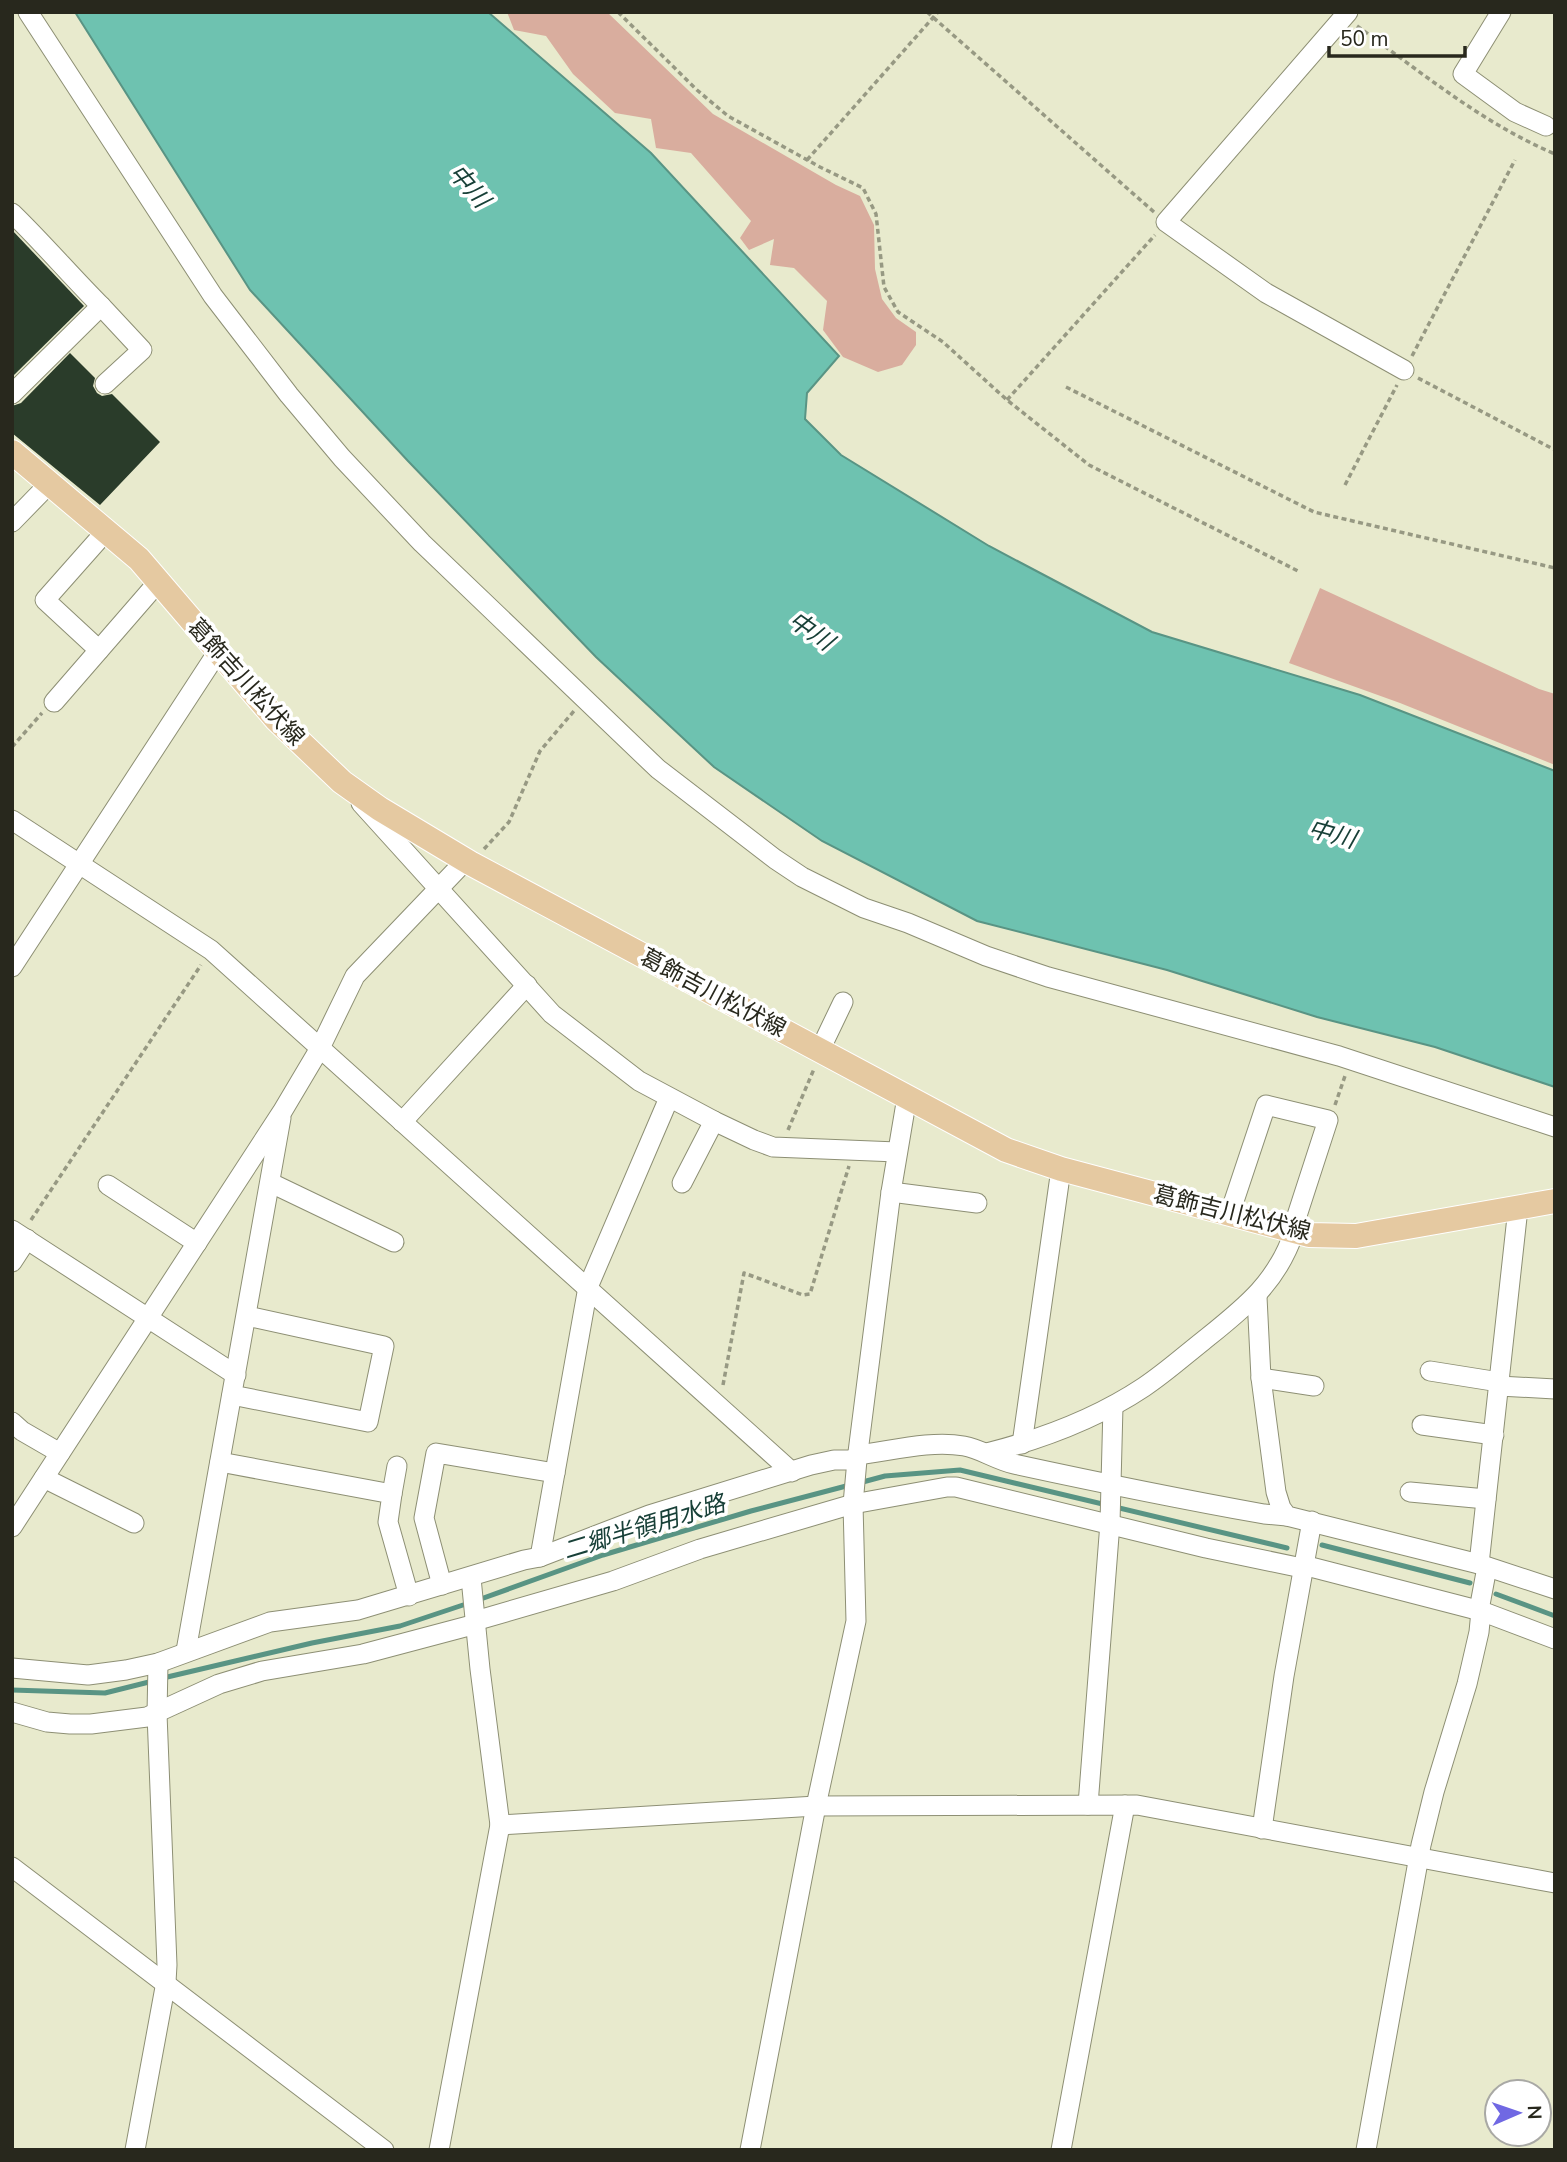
<svg xmlns="http://www.w3.org/2000/svg" width="1567" height="2162" font-family="'Nunito Sans','Noto Sans JP',sans-serif">
  <style>
    .green { fill: #d9ad9e }
    .water { fill: #6ec2b0; stroke: #599484; stroke-width: 2 }
    .lines { fill: none; stroke-linecap: round; stroke-linejoin: round }
    .stream { stroke: #599484; stroke-width: 5 }
    .building { fill: #2a3c2a }
    .minor-casing { stroke: #8d8f74; stroke-width: 21 }
    .major-casing { stroke: #fff; stroke-width: 26 }
    .path { stroke: #979983; stroke-width: 3.5; stroke-dasharray: 5 3.5; stroke-linecap: butt }
    .minor { stroke: #fff; stroke-width: 19 }
    .major { stroke: #e5c9a1; stroke-width: 24 }
    .labels { text-anchor: middle; dominant-baseline: central; stroke-width: 7; stroke-linejoin: round; paint-order: stroke }
    .street-label { font-size: 23px; fill: #28281d; stroke: #fff }
    .water-label { font-size: 24px; font-style: italic; fill: #184038; stroke: #fff }
  </style>
  <rect width="100%" height="100%" fill="#e8eacd"/>
  <g class="green">
    <path d="M507,12h100l106,102 123,71 24,11 14,29 1,44 7,30 14,19 20,14v13l-14,20 -24,7 -35,-15 -20,-27 4,-29 -33,-33 -24,-3 4,-26 -25,11 -9,-12 11,-17 -60,-68 -35,-5 -5,-29 -36,-6 -42,-39 -27,-38 -32,-6z"/>
    <path d="M1320,588l219,101 16,5v71l-155,-62 -111,-40z"/>
  </g>
  <path class="water" d="M75,12h413l163,141 188,203 -32,37 -2,26 36,36 148,91 163,86 208,63 195,76v316l-120,-40 -118,-30 -150,-47 -190,-49 -155,-80 -108,-74 -118,-110 -188,-196 -158,-171z"/>
  <g class="lines">
    <g class="stream">
      <path d="M859,1483l26,-7 75,-6 327,78"/>
      <path d="M1322,1545l148,38"/>
      <path d="M1496,1594l59,22"/>
      <path d="M478,1600l125,-45 148,-44 99,-26"/>
      <path d="M163,1678l149,-35 88,-17 69,-23"/>
      <path d="M12,1690l93,3 48,-12"/>
    </g>
  </g>
  <g class="building">
    <path d="M12,230l72,76 -72,71z"/>
    <path d="M70,353l25,25 -2,8 4,7 5,3 10,-2 48,48 -60,63 -88,-72v-27l9,-3z"/>
  </g>
  <g class="lines">
    <defs>
      <g id="minor">
        <path d="M28,12l185,284 76,99 53,63 80,85 236,226 117,90 27,18 62,31 44,15 78,33 62,21 291,79 216,71"/>
        <path d="M1348,12l-182,210 100,71 138,77"/>
        <path d="M1501,12l-38,62 52,38 31,14"/>
        <path d="M12,213c31,30 59,63 89,93l-89,88"/>
        <path d="M101,306l41,44 -37,34"/>
        <path d="M12,522l38,-39"/>
        <path d="M99,650l-54,-50 62,-70"/>
        <path d="M54,702l105,-121"/>
        <path d="M361,803l191,211 87,67 75,40 40,19 19,7 124,5"/>
        <path d="M12,820l199,130 581,522"/>
        <path d="M12,967l205,-314"/>
        <path d="M820,1050l23,-48"/>
        <path d="M402,1122l125,-137"/>
        <path d="M271,1183l123,59"/>
        <path d="M682,1183l32,-62"/>
        <path d="M108,1185l89,58"/>
        <path d="M891,1192l86,11"/>
        <path d="M1230,1213l36,-108 62,15 -36,111"/>
        <path d="M12,1230l224,145"/>
        <path d="M12,1262l15,-23"/>
        <path d="M1257,1297l4,81 15,114 5,16 6,8 192,48 76,25"/>
        <path d="M1430,1371l69,11"/>
        <path d="M1261,1378l53,8"/>
        <path d="M1499,1386l56,3"/>
        <path d="M232,1395l136,27 16,-76 -137,-30"/>
        <path d="M12,1422l10,9 38,22"/>
        <path d="M1422,1425l72,10"/>
        <path d="M1022,1444l39,-275"/>
        <path d="M987,1453c55,-14 109,-34 157,-66 21,-14 40,-31 59,-46 41,-33 74,-58 91,-109"/>
        <path d="M857,1455c34,-4 73,-15 107,-9 17,3 32,14 50,18 83,18 166,35 250,50l23,2"/>
        <path d="M220,1462l172,32 -4,28 21,74"/>
        <path d="M44,1478l90,45"/>
        <path d="M1410,1492l76,7"/>
        <path d="M392,1494l5,-28"/>
        <path d="M12,1527l270,-415 38,-64 35,-72 110,-115"/>
        <path d="M540,1557l48,-270 81,-189"/>
        <path d="M1479,1564l39,-356"/>
        <path d="M1303,1565l178,46 74,28"/>
        <path d="M471,1578l9,91 20,156 316,-19 321,-1 418,78"/>
        <path d="M442,1585l-18,-67 12,-65 119,20"/>
        <path d="M1479,1610l8,-43"/>
        <path d="M475,1621l138,-40 87,-32 153,-45 94,-17h9l250,61 96,20"/>
        <path d="M186,1651l95,-533"/>
        <path d="M12,1668l76,7 38,-5 32,-7 112,-41 88,-12 166,-50 16,-3 109,-42 162,-50 23,-5h23"/>
        <path d="M12,1712l35,10 23,2h21l56,-7 72,-33 43,-13 101,-17 113,-30"/>
        <path d="M1088,1805l22,-282 3,-117"/>
        <path d="M1262,1829l22,-153 28,-155"/>
        <path d="M12,1867l372,283"/>
        <path d="M135,2150l31,-168 1,-17 -10,-251 1,-51"/>
        <path d="M439,2150l61,-325"/>
        <path d="M750,2150l66,-344 40,-185 -3,-117 4,-44 34,-268 16,-95"/>
        <path d="M1061,2150l64,-345"/>
        <path d="M1366,2150l55,-305 13,-53 33,-108 12,-52 2,-21"/>
      </g>
      <path id="major" d="M12,452l127,107 137,160 66,63 38,27 90,54 536,287 55,19 248,66 47,1 199,-35"/>
    </defs>
    <use href="#minor" class="minor-casing"/>
    <use href="#major" class="major-casing"/>
    <g class="path">
      <path d="M618,12l79,78 31,26 92,51 43,21 13,26 8,73 14,25 45,30 64,58 82,65 211,107"/>
      <path d="M927,12l227,200"/>
      <path d="M1357,26c64,46 125,97 198,128"/>
      <path d="M807,160l131,-148"/>
      <path d="M1412,356l103,-196"/>
      <path d="M1418,378l137,72"/>
      <path d="M1066,387l248,125 241,56"/>
      <path d="M1007,400l148,-165"/>
      <path d="M1345,485l52,-100"/>
      <path d="M12,747l30,-34"/>
      <path d="M484,849l25,-27 31,-71 34,-40"/>
      <path d="M1335,1105l10,-29"/>
      <path d="M788,1130l26,-61"/>
      <path d="M31,1220l170,-255"/>
      <path d="M723,1385l21,-112 59,22 7,-1 39,-128"/>
    </g>
    <use href="#minor" class="minor"/>
    <use href="#major" class="major"/>
  </g>
  <g class="labels">
    <g class="street-label">
      <text transform="translate(246 682) rotate(48)">葛飾吉川松伏線</text>
      <text transform="translate(713 993) rotate(28)">葛飾吉川松伏線</text>
      <text transform="translate(1232 1213) rotate(14)">葛飾吉川松伏線</text>
    </g>
    <g class="water-label">
      <text transform="translate(469 186) rotate(49)">中川</text>
      <text transform="translate(811 631) rotate(35)">中川</text>
      <text transform="translate(1332 834) rotate(15)">中川</text>
      <text transform="translate(644 1527) rotate(-17)">二郷半領用水路</text>
    </g>
  </g>
  <rect width="1567" height="2162" fill="none" stroke="#28281d" stroke-width="28"/>
  <g transform="translate(1518 2113) rotate(88)"><circle r="33" fill="#ffffff" stroke="#a9a9a5" stroke-width="2"/>
  <path d="M0-5L12 26L0 18L-12 26Z" fill="#7068e3"/>
  <text y="-10" font-size="19" font-weight="bold" text-anchor="middle" fill="#28281d">N</text>
  </g>
  <path d="M1329 46v10h136v-10" fill="none" stroke="#28281d" stroke-width="3.5"/>
  <text x="1340" y="46" font-size="21" fill="#28281d" stroke="#ffffff" stroke-width="5" paint-order="stroke">50 m</text>
</svg>
